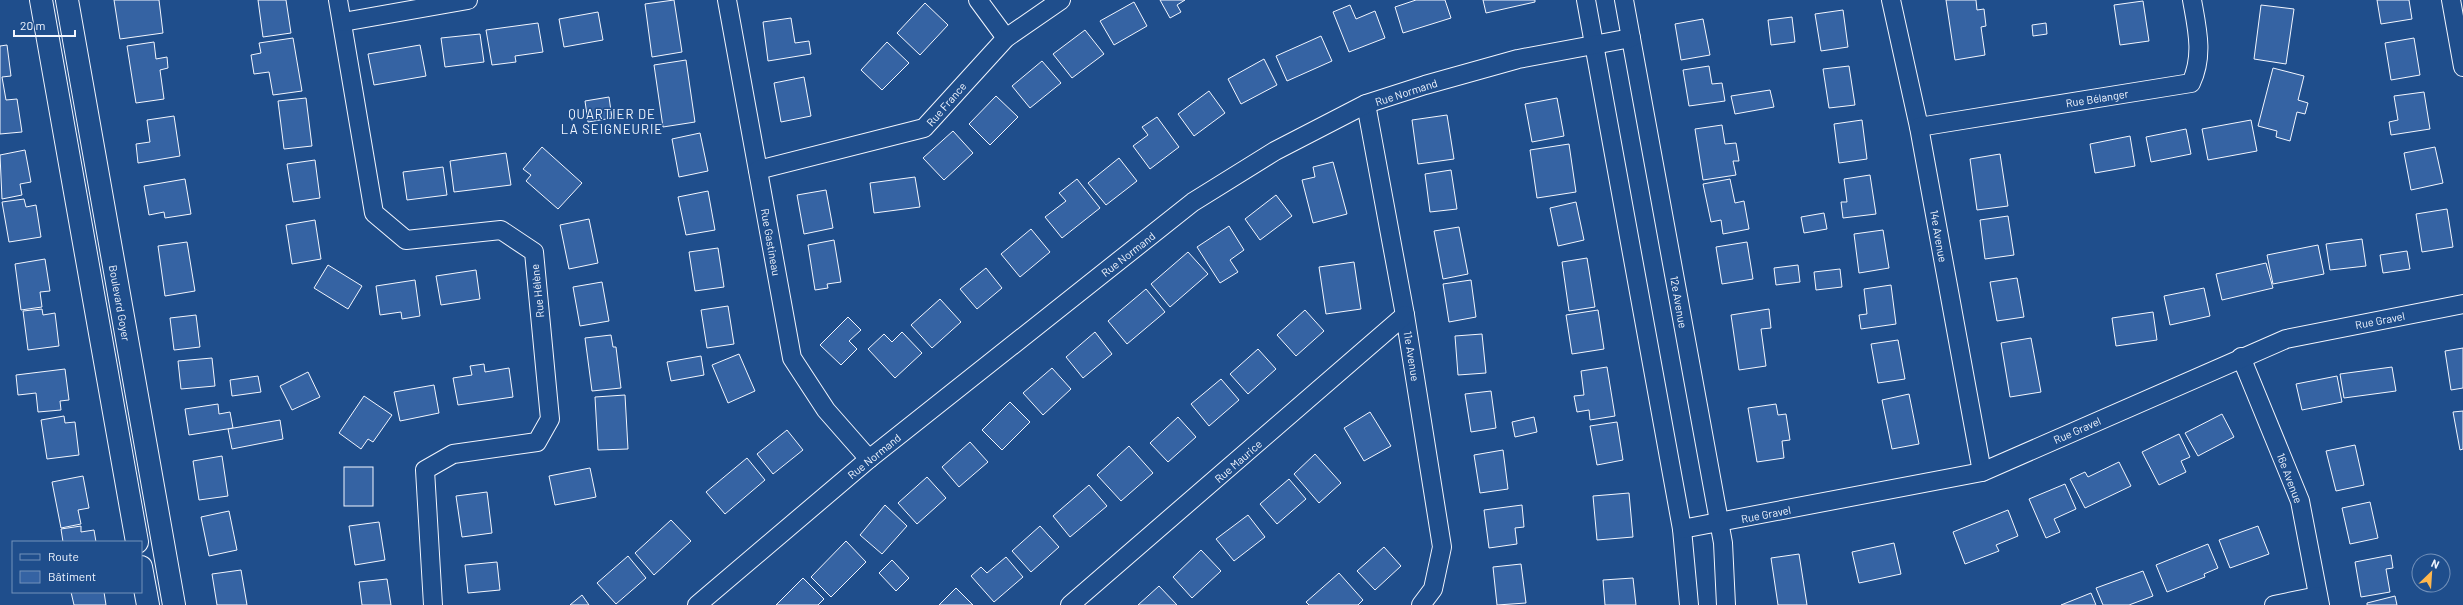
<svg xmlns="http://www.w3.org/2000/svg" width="2463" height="605" font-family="Barlow,sans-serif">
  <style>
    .building { fill: #3563a3; stroke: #f2f6ff }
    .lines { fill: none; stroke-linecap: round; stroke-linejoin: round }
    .minor-casing { stroke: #f2f6ff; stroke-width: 20 }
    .tertiary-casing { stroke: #f2f6ff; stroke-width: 24 }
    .minor { stroke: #1f4e8c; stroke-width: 18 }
    .tertiary { stroke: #1f4e8c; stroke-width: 22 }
    .labels { text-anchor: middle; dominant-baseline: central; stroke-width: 3; stroke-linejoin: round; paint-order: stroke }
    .street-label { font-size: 11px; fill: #f2f6ff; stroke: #1f4e8c }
    .quarter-label { font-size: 13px; letter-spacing: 1px; fill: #f2f6ff; stroke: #1f4e8c }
  </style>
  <rect width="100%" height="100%" fill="#1f4e8c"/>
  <g class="building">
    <path d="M114,0h45l4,33 -43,6z"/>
    <path d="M258,0h28l5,33 -28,4z"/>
    <path d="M674,0l8,52 -30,5 -7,-53z"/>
    <path d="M1160,0h25l-8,5 4,7 -11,6z"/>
    <path d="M1416,0h29l6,18 -48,15 -8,-26z"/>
    <path d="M1483,0h52v2l-49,11z"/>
    <path d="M1946,0h30l1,10 7,-1 2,17 -5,1 4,28 -30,5z"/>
    <path d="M2377,0h32l3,19 -31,5z"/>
    <path d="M2143,1l6,40 -29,4 -6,-40z"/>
    <path d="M1134,2l13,24 -33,19 -14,-24z"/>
    <path d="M925,3l23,22 -28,30 -23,-22z"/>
    <path d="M1350,5l6,14 19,-8 10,27 -36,14 -16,-40z"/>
    <path d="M2261,5l33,4 -8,55 -32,-5z"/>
    <path d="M1843,10l5,37 -27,4 -6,-37z"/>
    <path d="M598,12l5,28 -39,7 -5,-28z"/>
    <path d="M1792,17l3,25 -24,3 -3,-25z"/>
    <path d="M791,18l4,25 14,-2 2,13 -43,7 -5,-39z"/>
    <path d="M1703,19l7,36 -29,5 -6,-36z"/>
    <path d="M538,23l5,29 -28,4 1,6 -24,3 -6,-35z"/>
    <path d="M2046,23l1,11 -14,2 -1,-11z"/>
    <path d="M1085,30l19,24 -32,24 -19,-24z"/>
    <path d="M480,34l4,28 -39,5 -4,-29z"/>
    <path d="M1321,36l11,25 -45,20 -11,-25z"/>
    <path d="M293,38l9,53 -29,4 -4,-23 -15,2 -3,-19 10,-2 -2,-10z"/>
    <path d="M2414,38l6,37 -29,5 -6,-37z"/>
    <path d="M154,42l2,17 11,-2 1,11 -8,2 4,29 -28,4 -9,-57z"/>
    <path d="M887,42l22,21 -27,27 -21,-20z"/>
    <path d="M7,45l4,31 -9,1 4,23 11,-1 5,33 -22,2v-88z"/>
    <path d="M420,45l6,31 -52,9 -6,-31z"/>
    <path d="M1264,59l13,26 -36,19 -13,-25z"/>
    <path d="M686,60l9,62 -32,5 -9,-62z"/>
    <path d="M1042,61l19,22 -31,25 -18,-22z"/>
    <path d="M1709,66l3,18 10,-1 3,18 -36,5 -6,-36z"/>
    <path d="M1849,66l6,39 -26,3 -6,-39z"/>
    <path d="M2273,68l31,8 -6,24 10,3 -3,11 -8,-2 -7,29 -14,-4 1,-6 -19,-5z"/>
    <path d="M804,77l7,39 -30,6 -7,-39z"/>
    <path d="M1770,90l4,17 -39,7 -4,-18z"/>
    <path d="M1209,91l16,22 -31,23 -16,-22z"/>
    <path d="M2424,92l6,37 -39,6 -2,-13 9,-2 -4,-24z"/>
    <path d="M996,96l22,21 -28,28 -21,-21z"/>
    <path d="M609,97l3,21 -24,4 -3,-21z"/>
    <path d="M306,98l6,48 -28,3 -6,-48z"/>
    <path d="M1557,98l7,38 -32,6 -7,-38z"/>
    <path d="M1447,115l7,44 -36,5 -6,-44z"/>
    <path d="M174,116l6,40 -42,7 -2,-19 14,-2 -3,-22z"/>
    <path d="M1157,117l22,30 -29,22 -17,-23 15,-11 -6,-8z"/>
    <path d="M1862,120l5,39 -28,4 -5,-39z"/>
    <path d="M2251,120l6,31 -49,9 -6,-31z"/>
    <path d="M1722,125l3,19 11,-1 3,18h-6l3,14 -33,5 -8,-51z"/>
    <path d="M2186,129l5,25 -40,8 -5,-25z"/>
    <path d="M953,131l20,22 -29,27 -21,-22z"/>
    <path d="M700,133l8,38 -29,6 -7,-38z"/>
    <path d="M2130,136l5,30 -40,7 -5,-29z"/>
    <path d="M1569,144l7,48 -39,6 -7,-48z"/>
    <path d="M542,147l40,36 -24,26 -32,-28 5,-6 -8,-6z"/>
    <path d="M2435,147l8,36 -32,7 -7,-37z"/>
    <path d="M25,150l6,32 -11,2 2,11 -20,4 -2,-44z"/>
    <path d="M506,153l5,32 -57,7 -4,-31z"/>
    <path d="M2000,154l8,52 -31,4 -7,-51z"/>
    <path d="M1119,158l18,23 -31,24 -18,-22z"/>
    <path d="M315,160l5,38 -27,4 -6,-38z"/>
    <path d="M1333,162l14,52 -34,9 -11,-43 13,-3 -2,-10z"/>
    <path d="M443,167l4,28 -40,5 -4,-28z"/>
    <path d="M1451,170l6,39 -27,3 -5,-38z"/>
    <path d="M1870,175l6,39 -33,4 -2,-16h6l-3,-23z"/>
    <path d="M915,177l5,30 -46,6 -4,-30z"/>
    <path d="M185,179l6,35 -26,4 -1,-6 -15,3 -5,-29z"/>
    <path d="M1077,179l23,29 -38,30 -17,-21 21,-16 -7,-8z"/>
    <path d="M1730,179l5,24 9,-2 5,28 -26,5 -2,-14 -10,2 -8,-38z"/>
    <path d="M826,190l7,38 -29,6 -7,-39z"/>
    <path d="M708,191l7,39 -29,5 -8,-38z"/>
    <path d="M1276,195l16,21 -32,24 -15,-21z"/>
    <path d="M24,199l2,8 10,-2 5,32 -32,5 -7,-40z"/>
    <path d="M1576,202l8,38 -26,6 -8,-38z"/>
    <path d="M2447,209l6,38 -31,5 -6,-38z"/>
    <path d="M1824,213l3,16 -23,4 -3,-16z"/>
    <path d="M2008,216l6,39 -29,4 -5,-39z"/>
    <path d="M589,219l9,44 -29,6 -9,-44z"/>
    <path d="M315,220l6,39 -29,5 -6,-39z"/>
    <path d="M1229,226l15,24 -14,10 8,12 -18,11 -23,-36z"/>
    <path d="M1459,227l9,47 -25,5 -9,-48z"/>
    <path d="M1031,229l19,23 -30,25 -19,-23z"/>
    <path d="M1883,230l6,38 -30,5 -5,-39z"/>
    <path d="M2362,239l4,27 -36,4 -4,-26z"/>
    <path d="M834,240l7,42 -14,2 1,4 -13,2 -7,-45z"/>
    <path d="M187,242l8,49 -30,5 -7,-50z"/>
    <path d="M1747,242l6,37 -31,5 -6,-37z"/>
    <path d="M2318,245l6,29 -51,10 -6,-29z"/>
    <path d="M718,248l6,39 -29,4 -6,-39z"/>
    <path d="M2407,251l3,18 -27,4 -3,-18z"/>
    <path d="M1188,252l20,22 -38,33 -19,-23z"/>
    <path d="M1587,258l8,49 -26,4 -7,-49z"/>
    <path d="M45,259l5,32 -10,1 2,15 -21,3 -6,-46z"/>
    <path d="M1354,262l7,47 -35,5 -7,-47z"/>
    <path d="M2266,263l7,25 -51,12 -6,-26z"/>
    <path d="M328,265l34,21 -14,23 -34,-21z"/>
    <path d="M1798,265l2,17 -24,3 -2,-17z"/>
    <path d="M986,268l16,20 -25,21 -17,-20z"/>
    <path d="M1840,269l2,18 -26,3 -2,-18z"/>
    <path d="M476,270l4,29 -39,6 -5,-29z"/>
    <path d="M2017,278l7,39 -27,4 -7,-39z"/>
    <path d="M415,280l5,36 -18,3 -1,-7 -21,3 -4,-29z"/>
    <path d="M1471,280l5,37 -27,5 -6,-38z"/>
    <path d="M602,282l7,39 -29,5 -7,-39z"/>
    <path d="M1891,285l5,39 -35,5 -2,-14 8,-1 -3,-25z"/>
    <path d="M2204,288l6,28 -40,9 -6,-29z"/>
    <path d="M1146,289l19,23 -38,32 -19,-23z"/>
    <path d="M940,299l21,23 -29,26 -21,-23z"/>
    <path d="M728,306l6,38 -27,4 -6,-38z"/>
    <path d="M42,309l1,6 12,-2 4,33 -31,4 -5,-39z"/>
    <path d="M1769,309l2,19 -10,1 5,37 -27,4 -8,-55z"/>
    <path d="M1305,310l19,21 -28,25 -19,-21z"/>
    <path d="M1598,310l6,39 -32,5 -6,-39z"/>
    <path d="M2153,312l4,28 -41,6 -4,-28z"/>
    <path d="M196,315l4,32 -26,3 -4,-32z"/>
    <path d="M848,317l13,13 -12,11 8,8 -16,16 -21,-20z"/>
    <path d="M902,332l20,21 -27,25 -27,-29 16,-15 8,8z"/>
    <path d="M1095,332l17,22 -29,24 -17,-21z"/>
    <path d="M1482,334l4,39 -28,2 -3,-39z"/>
    <path d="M611,335l2,12h3l5,41 -29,3 -7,-53z"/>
    <path d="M2031,338l10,54 -31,5 -9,-54z"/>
    <path d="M1898,340l7,39 -27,4 -7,-39z"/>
    <path d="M2463,348v40l-12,2 -6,-39z"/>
    <path d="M1258,349l18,20 -28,25 -18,-20z"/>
    <path d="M739,354l16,37 -27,12 -16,-38z"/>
    <path d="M701,356l3,19 -33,6 -4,-19z"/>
    <path d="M212,358l3,28 -34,3 -3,-28z"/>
    <path d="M484,364l1,8 24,-4 4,29 -55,8 -5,-27 19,-3 -2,-9z"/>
    <path d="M1607,367l8,49 -25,4 -1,-10 -12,2 -3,-16 10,-1 -3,-24z"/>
    <path d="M2392,367l4,24 -52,7 -4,-24z"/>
    <path d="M1052,368l19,21 -28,26 -20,-22z"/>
    <path d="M65,369l4,31 -9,1 1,9 -23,2 -2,-19 -18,2 -2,-20z"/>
    <path d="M308,372l12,25 -28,13 -12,-24z"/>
    <path d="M258,376l3,16 -29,4 -2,-16z"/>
    <path d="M2337,376l5,26 -40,8 -6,-26z"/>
    <path d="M1221,379l18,21 -30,26 -18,-22z"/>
    <path d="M434,385l5,28 -39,8 -6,-29z"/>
    <path d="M1491,391l5,37 -25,4 -6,-38z"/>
    <path d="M1909,394l10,50 -27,5 -10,-49z"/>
    <path d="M625,395l3,54 -30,1 -3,-53z"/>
    <path d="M364,396l28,19 -19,27 -5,-3 -7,10 -22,-16z"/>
    <path d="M1010,402l20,20 -28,28 -20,-20z"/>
    <path d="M218,404l1,10 11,-2 3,16 -44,7 -4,-26z"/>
    <path d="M1776,404l2,11 8,-1 4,26 -8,1 2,17 -27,4 -9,-54z"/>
    <path d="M2463,411v38l-3,1 -7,-38z"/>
    <path d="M1370,412l21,34 -27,15 -20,-33z"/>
    <path d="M2222,414l12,23 -36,19 -13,-23z"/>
    <path d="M64,416l1,7 10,-1 4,33 -32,4 -6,-39z"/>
    <path d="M1178,417l18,20 -28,25 -18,-19z"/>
    <path d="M1534,417l3,15 -22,5 -3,-15z"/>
    <path d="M280,420l3,19 -51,10 -4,-20z"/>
    <path d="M1617,422l6,38 -26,5 -7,-39z"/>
    <path d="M787,430l16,20 -30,24 -16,-20z"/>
    <path d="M2179,434l11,23 -9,4 5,11 -27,13 -17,-33z"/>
    <path d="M970,442l18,20 -29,25 -17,-20z"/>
    <path d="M2355,445l9,40 -28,6 -10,-40z"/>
    <path d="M1129,446l24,27 -32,28 -24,-26z"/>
    <path d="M1503,450l5,39 -28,4 -6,-38z"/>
    <path d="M1315,454l26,29 -22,20 -25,-29z"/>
    <path d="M222,456l6,40 -29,4 -6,-39z"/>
    <path d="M747,458l18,22 -40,34 -19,-22z"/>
    <path d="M2119,462l12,24 -46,22 -15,-29 15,-7 3,5z"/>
    <rect x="344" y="467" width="29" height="39"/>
    <path d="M590,468l6,29 -41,8 -6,-29z"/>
    <path d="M83,476l6,32 -11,2 3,14 -20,4 -9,-46z"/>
    <path d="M927,477l19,21 -29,26 -19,-21z"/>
    <path d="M1289,479l17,20 -29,25 -17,-20z"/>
    <path d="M2065,484l11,25 -22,10 6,13 -14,6 -17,-39z"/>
    <path d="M1089,485l18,21 -37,31 -17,-21z"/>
    <path d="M487,492l5,41 -30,4 -6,-41z"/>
    <path d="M1629,493l4,44 -36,3 -4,-44z"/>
    <path d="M2370,502l8,36 -28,6 -8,-36z"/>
    <path d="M885,505l22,21 -25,28 -22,-19z"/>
    <path d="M1522,505l2,22 -9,1 2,16 -28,4 -5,-38z"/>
    <path d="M2008,510l10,26 -22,9 3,6 -34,13 -12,-32z"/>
    <path d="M229,511l8,39 -28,6 -8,-39z"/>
    <path d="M1248,515l17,22 -31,24 -18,-22z"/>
    <path d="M671,520l20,21 -37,34 -19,-22z"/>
    <path d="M379,522l6,38 -30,5 -6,-39z"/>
    <path d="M81,526v6l13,-2 2,12h-33l-2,-13z"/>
    <path d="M1040,526l19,21 -28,25 -19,-21z"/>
    <path d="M2258,526l11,28 -39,14 -11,-28z"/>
    <path d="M846,541l20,21 -35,35 -20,-20z"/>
    <path d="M1894,543l7,31 -42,9 -7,-31z"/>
    <path d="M2208,544l10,24 -14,6 1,3 -38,15 -11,-27z"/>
    <path d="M1384,547l17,19 -26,24 -18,-19z"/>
    <path d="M1201,550l20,21 -29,27 -19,-21z"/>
    <path d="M1799,554l8,51h-29l-7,-47z"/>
    <path d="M2391,555l2,13 -7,1 4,23 -29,5 -6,-35z"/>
    <path d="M628,556l18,22 -30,26 -19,-21z"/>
    <path d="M1006,557l17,20 -29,25 -23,-26 10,-9 6,6z"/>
    <path d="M892,560l17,18 -13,13 -17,-18z"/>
    <path d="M497,562l3,28 -32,3 -3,-28z"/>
    <path d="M1521,564l5,39 -29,2 -4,-38z"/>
    <path d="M241,570l6,35h-30l-5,-31z"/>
    <path d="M2143,571l10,25 -24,9h-26l-7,-17z"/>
    <path d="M1339,573l24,27 -5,5h-49l-3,-3z"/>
    <path d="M803,578l21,21 -6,6h-42z"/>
    <path d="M1633,578l3,27h-31l-2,-25z"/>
    <path d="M387,579l4,26h-29l-3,-23z"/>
    <path d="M1159,586l18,19h-39z"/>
    <path d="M956,588l17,17h-34z"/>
    <path d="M71,592h33l2,13h-32z"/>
    <path d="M2091,593l5,12h-35z"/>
    <path d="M582,595l7,10h-19z"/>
    <path d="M2395,596l2,9h-30v-2z"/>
  </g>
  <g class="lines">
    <defs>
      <g id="minor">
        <path d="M338,0l36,213 32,27 95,-10 33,22 16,167 -13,23 -84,12 -28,16 8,135"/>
        <path d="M727,0l65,358 34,52 43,49"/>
        <path d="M978,0l28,38"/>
        <path d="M1586,0l96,529 7,76"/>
        <path d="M1624,0l99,543 3,62"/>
        <path d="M1891,0l28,127 63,345"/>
        <path d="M2451,0l12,67"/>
        <path d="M343,22l125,-22"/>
        <path d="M1366,104l39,211 37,232 -9,42 -12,16"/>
        <path d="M1919,127l272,-44c13,-27 6,-55 1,-83"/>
        <path d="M758,170l166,-42 82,-90 55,-38"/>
        <path d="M2241,357l59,144 20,104"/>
        <path d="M1682,529l300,-57 304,-133 177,-35"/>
        <path d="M697,605l172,-146 324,-257 82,-51 91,-47 59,-19 93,-26 113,-21"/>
        <path d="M1070,605l335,-290"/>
        <path d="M2274,605l44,-9"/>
      </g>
      <g id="tertiary">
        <path d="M41,0l96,542"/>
        <path d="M67,0l107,605"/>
        <path d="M141,567l7,38"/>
      </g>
    </defs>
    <use href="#minor" class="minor-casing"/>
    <use href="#tertiary" class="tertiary-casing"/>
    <use href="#minor" class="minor"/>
    <use href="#tertiary" class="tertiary"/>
  </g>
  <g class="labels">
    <g class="street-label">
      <text transform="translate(1406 92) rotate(-18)">Rue Normand</text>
      <text transform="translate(2097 98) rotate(-9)">Rue Bélanger</text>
      <text transform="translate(946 104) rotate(-49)">Rue France</text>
      <text transform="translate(1939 236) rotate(80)">14e Avenue</text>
      <text transform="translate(771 242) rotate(80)">Rue Gastineau</text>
      <text transform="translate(1128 254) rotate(-38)">Rue Normand</text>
      <text transform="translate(537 291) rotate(-96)">Rue Hélène</text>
      <text transform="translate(1679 302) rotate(80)">12e Avenue</text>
      <text transform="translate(120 303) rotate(80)">Boulevard Goyer</text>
      <text transform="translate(2380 320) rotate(-11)">Rue Gravel</text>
      <text transform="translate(1412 356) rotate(81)">11e Avenue</text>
      <text transform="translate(2077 430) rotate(-24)">Rue Gravel</text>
      <text transform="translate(874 456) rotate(-39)">Rue Normand</text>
      <text transform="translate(1238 461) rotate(-41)">Rue Maurice</text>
      <text transform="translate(2290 478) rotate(69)">16e Avenue</text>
      <text transform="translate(1766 514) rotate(-11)">Rue Gravel</text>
    </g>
    <g class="quarter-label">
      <text x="612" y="114">QUARTIER DE<tspan x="612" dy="15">LA SEIGNEURIE</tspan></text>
    </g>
  </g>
  <rect x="12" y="541" width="130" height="52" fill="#1f4e8c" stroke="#7391ba"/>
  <rect x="20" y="554" width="20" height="6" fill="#1f4e8c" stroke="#7391ba"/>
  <text x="48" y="561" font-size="12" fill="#f2f6ff">Route</text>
  <rect x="20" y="571" width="20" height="12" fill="#3563a3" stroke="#7391ba"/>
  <text x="48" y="581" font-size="12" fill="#f2f6ff">Bâtiment</text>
  <g transform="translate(2431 573) rotate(25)"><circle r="19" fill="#1f4e8c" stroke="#7391ba"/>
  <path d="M0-3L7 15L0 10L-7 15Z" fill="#ffb74d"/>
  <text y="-6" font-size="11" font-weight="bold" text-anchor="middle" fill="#f2f6ff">N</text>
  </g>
  <path d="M14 30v6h61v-6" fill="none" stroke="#f2f6ff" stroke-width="2"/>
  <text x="20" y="30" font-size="12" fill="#f2f6ff" stroke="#1f4e8c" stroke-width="3" paint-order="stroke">20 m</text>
</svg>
